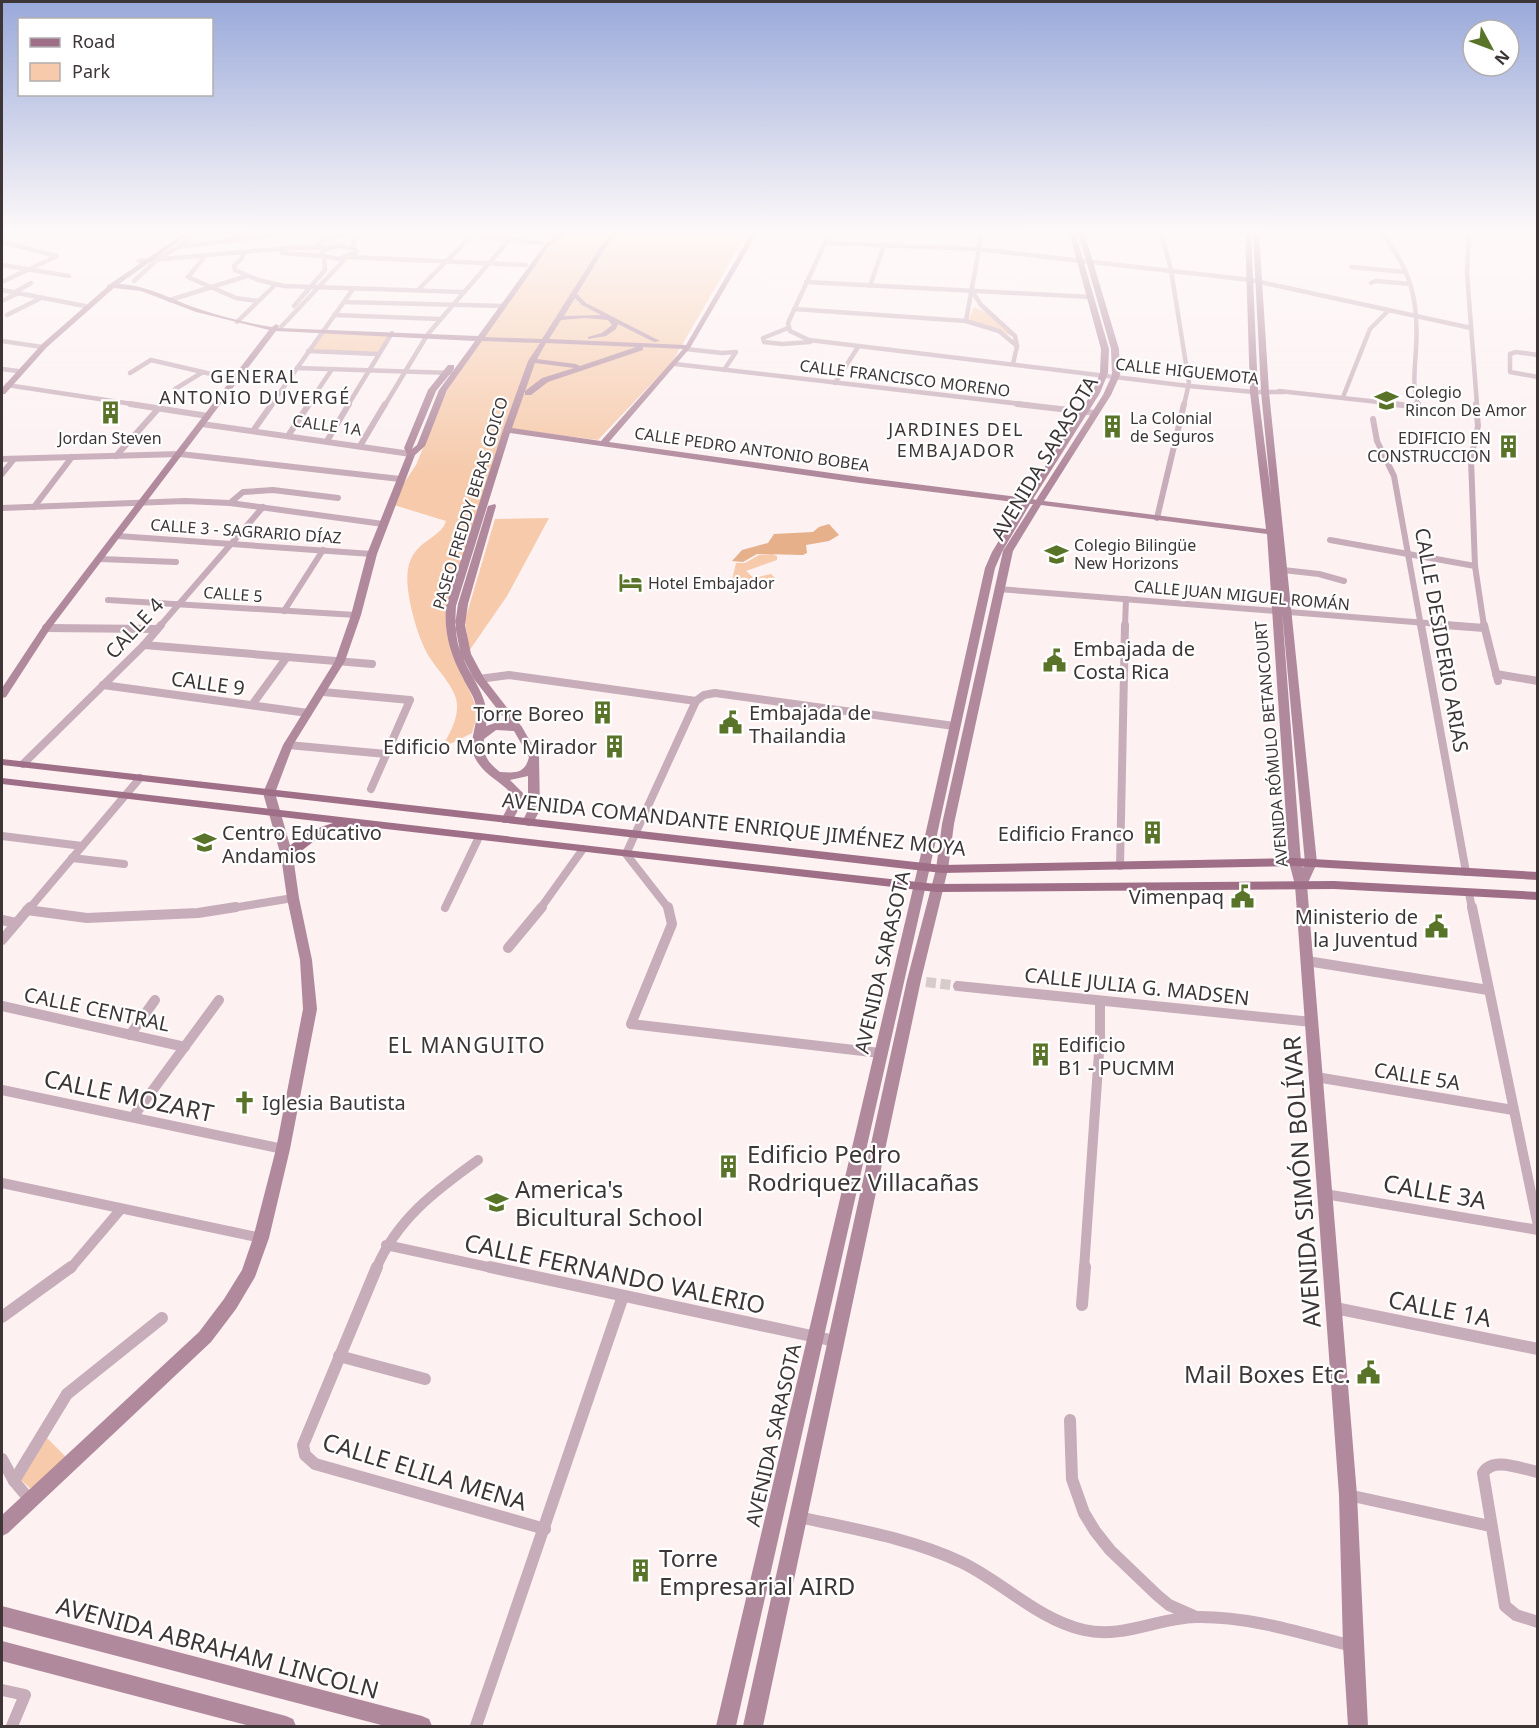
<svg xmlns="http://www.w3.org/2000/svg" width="1539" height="1728" font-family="'Noto Sans',sans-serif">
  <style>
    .green { fill: #f6caab }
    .forest { fill: #e5b08a }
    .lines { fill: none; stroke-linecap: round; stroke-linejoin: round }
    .street-tunnel { stroke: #d7cbcc; stroke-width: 10; stroke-dasharray: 10 4.5; stroke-linecap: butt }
    .street-far4 { stroke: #c7acb9; stroke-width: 4.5 }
    .street-far3 { stroke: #c7acb9; stroke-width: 6 }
    .street-far2 { stroke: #c7acb9; stroke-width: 8 }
    .street-far1 { stroke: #c7acb9; stroke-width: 10 }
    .street { stroke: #c7acb9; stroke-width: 12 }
    .secondary { fill: #b0899c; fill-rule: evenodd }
    .primary { fill: #9f6f88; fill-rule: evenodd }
    .labels { text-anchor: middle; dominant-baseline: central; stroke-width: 4.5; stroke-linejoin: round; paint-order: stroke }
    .far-street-label { font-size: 16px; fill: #3d3536; stroke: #fff }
    .far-poi-label { font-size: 16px; fill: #3d3536; stroke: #fff; text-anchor: start }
    .far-neighbourhood-label { font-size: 18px; letter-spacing: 1.5px; fill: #3d3536; stroke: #fff }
    .street-label { font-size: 20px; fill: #3d3536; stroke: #fff }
    .poi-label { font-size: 20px; fill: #3d3536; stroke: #fff; text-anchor: start }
    .neighbourhood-label { font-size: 21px; letter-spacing: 1.5px; fill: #3d3536; stroke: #fff }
    .near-street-label { font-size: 24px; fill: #3d3536; stroke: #fff }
    .near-poi-label { font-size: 24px; fill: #3d3536; stroke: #fff; text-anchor: start }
  </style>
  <rect width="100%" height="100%" fill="#fdf1f2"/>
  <g class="green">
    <path d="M570,232h178l-76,130 -74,78 -94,-12 -58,180c-2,49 18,62 32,104l-6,21 -30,15c6,-13 16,-27 15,-43 0,-16 -19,-34 -27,-47 -12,-18 -26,-67 -22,-89 5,-29 33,-30 38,-48l-52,-16 4,-13 18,-27 32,-77 103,-144z"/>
    <path d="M974,307l13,6 27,24 -42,-16 -3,-2z"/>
    <path d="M321,333l69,2 -12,19 -70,-3z"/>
    <path d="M549,518l-42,78 -38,55 -4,-31 30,-101z"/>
    <path d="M772,554l5,2v4l-31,11 8,7 17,-4 5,5 -26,7 -19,-2 5,-21h9l14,-8z"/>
    <path d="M47,1438l19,19 -35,32 -10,-9z"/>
  </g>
  <path class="forest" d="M829,524l10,11 -10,6 -23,4 1,8 -4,2 -46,-1 -14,8 -11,-1 10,-11 26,-7 6,-9 39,-2 6,-5z"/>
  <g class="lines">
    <path class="street-tunnel" d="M926,982l32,4"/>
    <g class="street-far4">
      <path d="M550,232l15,1"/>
      <path d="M830,232l-42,91 2,8 19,9 380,46 65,6h30"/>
      <path d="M1161,232l10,38 18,113 -5,22"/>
      <path d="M1381,232c30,38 38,68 35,117 -1,19 -4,37 2,55l-5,1"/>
      <path d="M1469,232l-2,41 10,132"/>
      <path d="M471,236l71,7"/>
      <path d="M228,241l15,-9"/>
      <path d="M2,242l55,14"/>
      <path d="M319,243l31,-11"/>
      <path d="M825,243l152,6 274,31 220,48"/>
      <path d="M339,246l14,2 4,4 -19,7 -18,-4 5,-6z"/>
      <path d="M178,247l124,-15"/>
      <path d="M353,248v-6l7,-10"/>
      <path d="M244,252l-2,6 -8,8 1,4 23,10 26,6 180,6"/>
      <path d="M282,253l39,3"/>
      <path d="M348,257l178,8"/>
      <path d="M203,259l-15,18 48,21 22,3"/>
      <path d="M139,261l150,-13 45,-1"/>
      <path d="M2,265l67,11"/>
      <path d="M1351,267l54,5"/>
      <path d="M134,281l23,-21 44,-28"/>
      <path d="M2,282l55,-26"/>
      <path d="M806,282l284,15"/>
      <path d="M1371,283l5,-2 34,3"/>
      <path d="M870,286l14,-41"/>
      <path d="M2,290l83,16"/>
      <path d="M418,290l57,-58"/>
      <path d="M972,291l9,14 34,31 2,10 -4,18"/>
      <path d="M15,292l16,-9"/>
      <path d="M170,300l77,-24"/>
      <path d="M2,301l16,-8"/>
      <path d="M344,302l160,4"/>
      <path d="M294,306l31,-36 -1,-13"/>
      <path d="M794,309l172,12 33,10 18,15"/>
      <path d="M7,315l34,-17"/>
      <path d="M334,315l107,4"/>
      <path d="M966,321l16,-89"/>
      <path d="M237,322l38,-37"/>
      <path d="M281,327l65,-69"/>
      <path d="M788,328l-25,10 1,4 18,2 28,-2"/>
      <path d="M428,334l81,-94"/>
      <path d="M2,341l40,6"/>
      <path d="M686,349l36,4 14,-1 -12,18"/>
      <path d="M308,351l70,3"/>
      <path d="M1538,355l-22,-3 -6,2v18l28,5"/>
      <path d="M675,364l355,41"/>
      <path d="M297,368l155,5"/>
      <path d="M2,369l16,2"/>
      <path d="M130,373l21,-13 86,20"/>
      <path d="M835,383l23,-36"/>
      <path d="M7,385l132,20"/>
      <path d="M175,389l28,-17"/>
      <path d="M1279,391l127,14"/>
      <path d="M1343,397l27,-68 18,-18"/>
      <path d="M271,405l82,-116"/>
      <path d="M308,405l24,-36"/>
      <path d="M348,405l44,-72"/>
      <path d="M385,405l41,-68"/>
    </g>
    <g class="street-far3">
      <path d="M130,404l78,12"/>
      <path d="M1017,404l78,9"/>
      <path d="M1393,404l18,2 7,-2"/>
      <path d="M1476,404l2,22 -7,33 4,107 9,60"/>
      <path d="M1373,419l4,22 17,35 27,150"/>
      <path d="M202,424l209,30"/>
      <path d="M253,431l19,-27"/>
      <path d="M288,436l21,-32"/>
      <path d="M327,441l22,-37"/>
      <path d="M360,446l25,-42"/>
      <path d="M116,456l42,-47"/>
      <path d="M2,459l178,-5 220,25"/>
      <path d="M2,474l12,-15"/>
      <path d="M230,503l13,-11 30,-2 65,8"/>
      <path d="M34,507l38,-50"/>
      <path d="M2,508l183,-7 45,2 153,21"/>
      <path d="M1157,518l27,-114"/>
      <path d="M118,536l254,18"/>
      <path d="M1330,540l145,26"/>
      <path d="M100,559l76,3"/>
      <path d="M1283,570l36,4 25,7"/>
      <path d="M998,589l466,37"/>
      <path d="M108,600l248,15"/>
      <path d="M284,611l39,-61"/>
      <path d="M160,626l103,-119"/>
      <path d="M1125,626l1,-27"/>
    </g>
    <g class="street-far2">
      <path d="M1421,625l45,247"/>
      <path d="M1445,625l39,3"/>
      <path d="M1484,625l14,56"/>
      <path d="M46,628l111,1"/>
      <path d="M144,645l228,19"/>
      <path d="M1496,674l42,7"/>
      <path d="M479,679l30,-4 187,26"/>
      <path d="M103,685l205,28"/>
      <path d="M323,692l87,8 -39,89"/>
      <path d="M252,705l35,-48"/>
      <path d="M288,745l98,9"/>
      <path d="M23,764l121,-119 17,-20"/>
      <path d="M2,836l80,10"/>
      <path d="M72,858l52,6"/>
      <path d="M1120,866l5,-241"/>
      <path d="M1469,893l3,16"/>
      <path d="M445,908l34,-71"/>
      <path d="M29,909l111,-131"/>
      <path d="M226,909l67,-11"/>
      <path d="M540,909l43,-60"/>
      <path d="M669,909l-43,-55 70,-153 8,-6 11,-2 239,33"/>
    </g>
    <g class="street-far1">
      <path d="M668,907l4,17 -41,100 249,29"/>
      <path d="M1472,907l66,319"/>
      <path d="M27,910l60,8 111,-5 38,-6"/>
      <path d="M2,920l14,3"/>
      <path d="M2,940l28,-33"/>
      <path d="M508,948l34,-41"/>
      <path d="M1307,961l181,29"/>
      <path d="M958,986l354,36"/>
      <path d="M2,1006l183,41"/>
      <path d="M130,1035l25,-35"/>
      <path d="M1316,1077l197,33"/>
      <path d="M2,1090l281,59"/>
      <path d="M133,1117l86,-117"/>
      <path d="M2,1183l259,55"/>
      <path d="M1325,1194l213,36"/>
      <path d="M386,1245l111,24"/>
      <path d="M70,1269l51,-60"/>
      <path d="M376,1269c21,-50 59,-78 102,-109"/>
      <path d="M1084,1269l16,-231v-37"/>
    </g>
    <g class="street">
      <path d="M377,1267l-74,178 2,10 10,9 230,65"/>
      <path d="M490,1267l345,74"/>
      <path d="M1082,1305l3,-38"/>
      <path d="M1335,1308l203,41"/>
      <path d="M2,1317l69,-50"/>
      <path d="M339,1356l86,23"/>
      <path d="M1070,1420l2,59 12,34 11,18 15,19 47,45 12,10 25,11"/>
      <path d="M2,1459l12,22 16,19"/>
      <path d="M1538,1472c-17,-3 -45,-16 -55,1l22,133 11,9 22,7"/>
      <path d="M14,1481l53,-87 95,-76"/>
      <path d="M1348,1495l142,31"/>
      <path d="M799,1517c54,12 111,21 162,45 42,20 76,57 123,68 38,9 74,-12 112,-13 53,-1 105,16 156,29"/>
      <path d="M2,1690l23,5 -13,31"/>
      <path d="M476,1726l147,-430"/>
    </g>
    <g class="secondary">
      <path d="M186,232h6l-73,52c29,1 53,16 80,25 24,8 48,14 73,18l4,-3 3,2 -1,2 200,8 68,-93 18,-11h6l-20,13 -65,92 57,2 62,-98 10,-9h6l-12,11 -31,51 9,9 74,38 -6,1 -36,-18 -2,5 -10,7 -18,3v-2l14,-4 10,-8 -4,-5 -23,-2 -24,2 -12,19 137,6 66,-113h6l-68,116 -81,94 251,35 165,21 67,-105 8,-20 1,-24 -32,-117h6l34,117 -1,24 -8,20 -67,106 3,1 67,-105 9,-20 -1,-26 -33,-117h6l35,117 1,26 -9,20 -67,106 222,28 -16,-137 -5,-160h6l7,160 13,102 -10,-102 -8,-160h6l10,160 48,471 -10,22 50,610 11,231h-20l-5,-80 -4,-151 -44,-610 -6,-23 -22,-328 -226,-29 -28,46 -59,273 -6,45 -27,111 -158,746h-20l164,-746 29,-111 6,-45 61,-273 30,-47h-3l-28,48 -7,16 -65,299 -194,859h-20l202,-859 67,-299 7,-16 30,-49 -162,-20 -350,-50 -54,173c-1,16 -1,30 4,45l-5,-26 3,-21 30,-98 7,-2 1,2 -28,98 -3,21 6,29 13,24 38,49 17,30 1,53 -8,15 -4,1 -6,-4 6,-12v-34l-18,4 13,13 -1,10 -11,20h-8l-2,-3 9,-17 1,-10c-11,-12 -28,-19 -36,-35 -8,-17 4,-33 1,-51 -1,-10 -9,-20 -13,-29 -13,-24 -19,-45 -17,-72l57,-176 25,-69 12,-18 -58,-2 -35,49 -22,56 -10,9 -38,99 -16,61 -16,46 -52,84 -18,48 18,63 6,42 13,62 5,49 -27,140 -21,89 -14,39 -19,32 -25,33 -203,191 -6,3v-21l197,-183 25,-33 18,-29 11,-32 23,-89 27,-140 -3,-49 -13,-62 -6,-42 -18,-63 20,-48 52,-84 16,-46 16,-61 40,-100 -3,-6 24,-58 20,-25h6v4l-18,22 -24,58 5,-4 22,-55 36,-49 -199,-10 -226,298 -44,68 -4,1v-10l41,-62 226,-296 -73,-18 -55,-21 -27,-3 -67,59 -42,47h-3v-6l40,-44 65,-57v-2l3,-1zM575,298l7,7 19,10 -37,1zM546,343l90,4 -56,19 -4,-2 -39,-5zM643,347l40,2 -82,92 -89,-13 23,-65 39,5 -32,10 -17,13v4h6l17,-13 95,-32zM1282,611l23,252 -2,5 -2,-6zM463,658l11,21 34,44h-13l-9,3c5,-26 -13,-45 -23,-68zM496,730l18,1 15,26c-4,17 -14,16 -29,15 -12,-9 -18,-18 -16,-33z"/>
      <path d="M2,1606l420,110 7,3 3,7h-47l-383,-100z"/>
      <path d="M2,1641l284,75 7,3 3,7h-46l-248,-65z"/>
    </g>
    <g class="primary">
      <path d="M2,759l940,106 353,-7 243,14v8l-243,-14 -353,7 -940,-108z"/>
      <path d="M2,778l624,72 310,34 398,-3 204,11v8l-204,-11 -398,3 -585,-67 -33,13 -27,21 -4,1 -6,-4c12,-17 32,-27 52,-33l-331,-39z"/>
    </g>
  </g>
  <linearGradient id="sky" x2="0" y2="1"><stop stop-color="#99a9da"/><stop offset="0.49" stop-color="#fef9f9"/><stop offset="1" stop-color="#fef9f9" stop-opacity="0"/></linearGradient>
  <rect width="1539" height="473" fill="url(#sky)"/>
  <defs>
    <symbol id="school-bare" viewBox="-9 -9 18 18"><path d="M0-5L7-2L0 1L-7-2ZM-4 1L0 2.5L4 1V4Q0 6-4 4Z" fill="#597428" stroke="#fff" stroke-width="2.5" paint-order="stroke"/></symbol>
    <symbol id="building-bare" viewBox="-9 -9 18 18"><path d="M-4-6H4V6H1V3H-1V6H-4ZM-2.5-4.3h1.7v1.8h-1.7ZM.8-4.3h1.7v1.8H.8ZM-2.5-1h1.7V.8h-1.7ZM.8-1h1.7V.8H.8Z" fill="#597428" stroke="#fff" stroke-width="2.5" paint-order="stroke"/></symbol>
    <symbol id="hotel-bare" viewBox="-9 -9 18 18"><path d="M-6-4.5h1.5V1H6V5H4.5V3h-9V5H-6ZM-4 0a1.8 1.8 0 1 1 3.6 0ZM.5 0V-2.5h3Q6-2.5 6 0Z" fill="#597428" stroke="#fff" stroke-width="2.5" paint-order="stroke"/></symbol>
    <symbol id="civic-bare" viewBox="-9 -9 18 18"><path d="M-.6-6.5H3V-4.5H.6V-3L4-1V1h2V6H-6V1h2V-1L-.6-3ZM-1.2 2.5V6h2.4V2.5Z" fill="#597428" stroke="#fff" stroke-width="2.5" paint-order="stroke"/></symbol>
    <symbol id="church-bare" viewBox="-9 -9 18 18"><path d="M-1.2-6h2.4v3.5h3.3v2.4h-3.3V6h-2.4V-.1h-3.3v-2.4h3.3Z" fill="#597428" stroke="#fff" stroke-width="2.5" paint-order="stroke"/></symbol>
  </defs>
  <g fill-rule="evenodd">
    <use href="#school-bare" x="1370" y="384" width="33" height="33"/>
    <use href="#building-bare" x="94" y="396" width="33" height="33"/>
    <use href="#building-bare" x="1096" y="410" width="33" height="33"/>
    <use href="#building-bare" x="1492" y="430" width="33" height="33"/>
    <use href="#school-bare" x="1040" y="538" width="33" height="33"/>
    <use href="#hotel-bare" x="614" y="566" width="33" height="33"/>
    <use href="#civic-bare" x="1038" y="644" width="33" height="33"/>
    <use href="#building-bare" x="586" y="696" width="33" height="33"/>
    <use href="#civic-bare" x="714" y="706" width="33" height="33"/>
    <use href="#building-bare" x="598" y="730" width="33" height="33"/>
    <use href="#building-bare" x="1136" y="816" width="33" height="33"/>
    <use href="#school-bare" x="188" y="826" width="33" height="33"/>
    <use href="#civic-bare" x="1226" y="880" width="33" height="33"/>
    <use href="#civic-bare" x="1420" y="910" width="33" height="33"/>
    <use href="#building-bare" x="1024" y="1038" width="33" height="33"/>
    <use href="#church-bare" x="228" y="1086" width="33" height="33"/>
    <use href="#building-bare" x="712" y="1150" width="33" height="33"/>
    <use href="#school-bare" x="480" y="1186" width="33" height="33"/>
    <use href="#civic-bare" x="1352" y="1356" width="33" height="33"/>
    <use href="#building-bare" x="624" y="1554" width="33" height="33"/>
  </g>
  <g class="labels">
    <g class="far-street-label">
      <text transform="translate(1187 371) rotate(6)">CALLE HIGUEMOTA</text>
      <text transform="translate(905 378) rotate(7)">CALLE FRANCISCO MORENO</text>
      <text transform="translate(327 425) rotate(8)">CALLE 1A</text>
      <text transform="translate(752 449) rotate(8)">CALLE PEDRO ANTONIO BOBEA</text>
      <text transform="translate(470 503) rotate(-73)">PASEO FREDDY BERAS GOICO</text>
      <text transform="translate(246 531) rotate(4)">CALLE 3 - SAGRARIO DÍAZ</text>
      <text transform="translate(233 594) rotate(4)">CALLE 5</text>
      <text transform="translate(1242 595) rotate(5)">CALLE JUAN MIGUEL ROMÁN</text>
      <text transform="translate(1271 744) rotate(-95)">AVENIDA RÓMULO BETANCOURT</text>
    </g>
    <g class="far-poi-label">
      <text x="1405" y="392">Colegio<tspan x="1405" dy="18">Rincon De Amor</tspan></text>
      <text x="1130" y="418">La Colonial<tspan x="1130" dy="18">de Seguros</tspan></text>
      <text x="110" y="438" text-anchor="middle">Jordan Steven</text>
      <text x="1491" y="438" text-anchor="end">EDIFICIO EN<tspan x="1491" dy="18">CONSTRUCCION</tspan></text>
      <text x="1074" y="545">Colegio Bilingüe<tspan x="1074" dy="18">New Horizons</tspan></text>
      <text x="648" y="583">Hotel Embajador</text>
    </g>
    <g class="far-neighbourhood-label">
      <text x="255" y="376">GENERAL<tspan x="255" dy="21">ANTONIO DUVERGÉ</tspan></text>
      <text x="956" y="429">JARDINES DEL<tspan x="956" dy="21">EMBAJADOR</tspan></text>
    </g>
    <g class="street-label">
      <text transform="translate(1044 458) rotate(-59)">AVENIDA SARASOTA</text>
      <text transform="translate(134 628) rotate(-47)">CALLE 4</text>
      <text transform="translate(1442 640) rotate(80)">CALLE DESIDERIO ARIAS</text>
      <text transform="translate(208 683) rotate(8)">CALLE 9</text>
      <text transform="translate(734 824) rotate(6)">AVENIDA COMANDANTE ENRIQUE JIMÉNEZ MOYA</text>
      <text transform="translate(882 962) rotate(-77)">AVENIDA SARASOTA</text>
      <text transform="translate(1137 986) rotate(6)">CALLE JULIA G. MADSEN</text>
      <text transform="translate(97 1009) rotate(12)">CALLE CENTRAL</text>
      <text transform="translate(1417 1076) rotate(9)">CALLE 5A</text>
      <text transform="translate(773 1435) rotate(-77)">AVENIDA SARASOTA</text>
    </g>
    <g class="poi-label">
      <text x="1073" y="648">Embajada de<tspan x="1073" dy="23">Costa Rica</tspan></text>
      <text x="749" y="712">Embajada de<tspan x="749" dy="23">Thailandia</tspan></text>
      <text x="584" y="713" text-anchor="end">Torre Boreo</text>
      <text x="597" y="746" text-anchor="end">Edificio Monte Mirador</text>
      <text x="222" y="832">Centro Educativo<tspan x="222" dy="23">Andamios</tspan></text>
      <text x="1134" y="833" text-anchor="end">Edificio Franco</text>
      <text x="1224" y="896" text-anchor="end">Vimenpaq</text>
      <text x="1418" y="916" text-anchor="end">Ministerio de<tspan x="1418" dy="23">la Juventud</tspan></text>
      <text x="1058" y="1044">Edificio<tspan x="1058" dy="23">B1 - PUCMM</tspan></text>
      <text x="262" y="1102">Iglesia Bautista</text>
    </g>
    <g class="neighbourhood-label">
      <text x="467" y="1045">EL MANGUITO</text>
    </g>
    <g class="near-street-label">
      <text transform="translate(129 1095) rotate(12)">CALLE MOZART</text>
      <text transform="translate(1301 1182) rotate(-94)">AVENIDA SIMÓN BOLÍVAR</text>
      <text transform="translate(1435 1191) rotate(10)">CALLE 3A</text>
      <text transform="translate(615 1273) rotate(12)">CALLE FERNANDO VALERIO</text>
      <text transform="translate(1440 1308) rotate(11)">CALLE 1A</text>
      <text transform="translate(425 1471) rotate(17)">CALLE ELILA MENA</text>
      <text transform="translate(218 1647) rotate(15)">AVENIDA ABRAHAM LINCOLN</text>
    </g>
    <g class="near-poi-label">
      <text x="747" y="1153">Edificio Pedro<tspan x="747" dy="28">Rodriquez Villacañas</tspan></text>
      <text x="515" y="1188">America's<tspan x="515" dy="28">Bicultural School</tspan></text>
      <text x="1351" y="1373" text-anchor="end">Mail Boxes Etc.</text>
      <text x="659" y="1557">Torre<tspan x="659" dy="28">Empresarial AIRD</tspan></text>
    </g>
  </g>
  <rect width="1539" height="1728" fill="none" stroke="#3d3536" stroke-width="6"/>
  <rect x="18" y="18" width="195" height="78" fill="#ffffff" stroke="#b1aeaf" stroke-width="1.5"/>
  <rect x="30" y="38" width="30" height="9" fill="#9f6f88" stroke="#b1aeaf" stroke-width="1.5"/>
  <text x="72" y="48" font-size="18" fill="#3d3536">Road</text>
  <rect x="30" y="63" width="30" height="18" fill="#f6caab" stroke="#b1aeaf" stroke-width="1.5"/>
  <text x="72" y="78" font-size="18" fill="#3d3536">Park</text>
  <g transform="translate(1491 48) rotate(131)"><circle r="28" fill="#ffffff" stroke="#b1aeaf" stroke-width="1.5"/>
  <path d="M0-4.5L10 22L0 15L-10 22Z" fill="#597428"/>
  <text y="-9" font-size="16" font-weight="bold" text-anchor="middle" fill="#3d3536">N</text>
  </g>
</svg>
